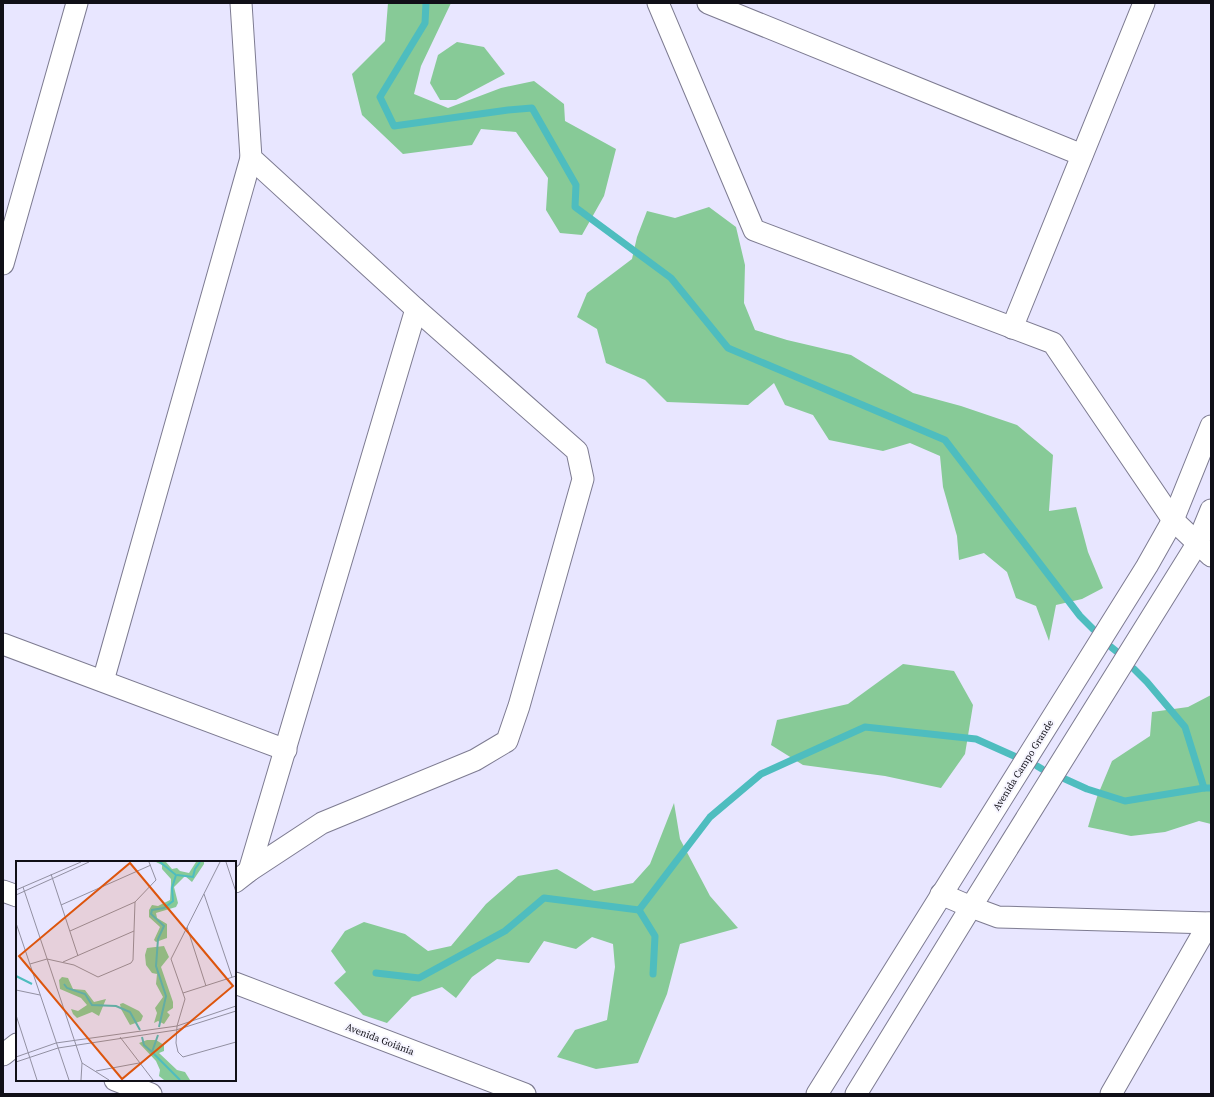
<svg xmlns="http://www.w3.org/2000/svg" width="1214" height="1097" font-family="'Source Serif 4',serif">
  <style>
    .forest { fill: #87ca97 }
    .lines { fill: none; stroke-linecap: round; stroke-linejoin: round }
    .stream { stroke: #4ebdbf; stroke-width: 7 }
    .minor-casing { stroke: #7d7b91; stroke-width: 23 }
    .minor { stroke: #fff; stroke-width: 21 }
    .labels { text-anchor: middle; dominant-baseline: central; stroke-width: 4; stroke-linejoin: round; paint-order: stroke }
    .street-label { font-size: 10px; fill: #100f17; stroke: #f6f5ff }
    .inset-river { fill: none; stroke: #4ebdbf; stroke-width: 2 }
    .inset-road { fill: none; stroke: #9290a2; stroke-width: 1 }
    .view { fill: #dd550d; fill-opacity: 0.15; stroke: #dd550d; stroke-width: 2 }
    .inset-edge { fill: none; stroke: #100f17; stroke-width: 2 }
  </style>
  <rect width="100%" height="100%" fill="#e8e6ff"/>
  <g class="forest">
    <path d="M388,3h63l-30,63 -7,28 34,14 53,-20 33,-7 30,23 1,17 51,28 -12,47 -22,39 -22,-2 -14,-23 2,-32 -32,-46 -35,-3 -9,16 -69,9 -41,-39 -10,-41 33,-33z"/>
    <path d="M457,42l27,5 21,27 -49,26h-16l-10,-17 8,-28z"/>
    <path d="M709,207l27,20 9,38 -1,38 11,27 32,10 64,15 62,38 48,13 56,19 36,30 -4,56 27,-4 12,45 15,36 -21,11 -26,6 -7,36 -13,-35 -20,-8 -9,-26 -23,-19 -25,7 -2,-24 -14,-49 -3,-31 -30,-13 -27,8 -54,-11 -16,-25 -28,-10 -11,-22 -26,22 -81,-3 -22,-22 -39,-17 -9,-34 -20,-12 10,-24 45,-34 5,-22 10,-26 28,7z"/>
    <path d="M903,664l51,7 19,34 -8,49 -24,34 -56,-12 -82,-11 -32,-20 6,-25 71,-16z"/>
    <path d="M1211,695v129l-12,-3 -34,11 -34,4 -43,-9 9,-30 15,-36 38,-25 2,-24 36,-5z"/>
    <path d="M674,803l6,36 30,57 28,32 -58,16 -13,50 -29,69 -42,6 -39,-12 18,-27 32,-10 8,-53 -2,-23 -21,-7 -16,12 -32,-8 -15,22 -32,-4 -25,18 -16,21 -14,-11 -30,10 -25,26 -24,-8 -29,-32 12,-11 -15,-21 14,-20 19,-9 41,12 23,17 23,-5 35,-42 32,-28 39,-7 37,22 39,-8 17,-19z"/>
  </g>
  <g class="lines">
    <g class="stream">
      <path d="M426,3l-1,20 -45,74 14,29 114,-16 24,-2 44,77 -1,22 96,71 57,70 217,92 135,176 13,13"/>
      <path d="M1111,647l5,4"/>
      <path d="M1134,669l13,13 38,45 19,61h7"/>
      <path d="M1037,766l5,3"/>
      <path d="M1065,779l22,10 38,12 79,-13"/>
      <path d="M639,910l16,26 -2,38"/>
      <path d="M376,973l43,5 86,-47 39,-33 95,12 71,-93 51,-43 104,-47 111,12 38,17"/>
    </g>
    <defs>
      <g id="minor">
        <path d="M658,3l96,227 299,113 120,177 38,36"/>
        <path d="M708,3l374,152"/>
        <path d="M3,264l74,-261"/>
        <path d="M1012,328l132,-325"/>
        <path d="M3,644l283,106"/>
        <path d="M103,681l148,-523"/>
        <path d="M249,871l167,-562"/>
        <path d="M235,882l14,-11 73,-48 153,-63 32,-19 12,-35 64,-227 -6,-28 -161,-142 -165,-151 -10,-155"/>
        <path d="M3,891l14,5"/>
        <path d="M941,894l30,13 27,10 213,6"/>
        <path d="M235,983l290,111"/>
        <path d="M3,1055l14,-11"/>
        <path d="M115,1080l36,14"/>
        <path d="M817,1094l330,-528 26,-46 38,-94"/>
        <path d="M856,1094l115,-187 226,-363 14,-34"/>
        <path d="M1111,1094l98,-171"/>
      </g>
    </defs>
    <use href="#minor" class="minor-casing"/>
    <use href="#minor" class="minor"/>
  </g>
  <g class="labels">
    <g class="street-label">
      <text transform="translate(1023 765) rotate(-58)">Avenida Campo Grande</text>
      <text transform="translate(380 1039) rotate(21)">Avenida Goiânia</text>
    </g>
  </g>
  <g transform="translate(16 861)">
    <rect width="220" height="220" fill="#e8e6ff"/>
    <path d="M140,1h10l6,7 5,-1 3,3 9,2 7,-11h8v2l-12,18 -7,-6 -11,11 4,16 -2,4 -20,6 1,5 10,6v14l-11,4 -2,-2 6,-13 -11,-10v-7l3,-5 6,1 12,-6 1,-16v-5l-9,-10v-4zM148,85l5,11 -8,10 12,35v6l-6,4 3,3 -6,9 -6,-3 -4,2 3,-10 -2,-5 8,-11 -7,-13 1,-10 -5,-1 -6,-8 -1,-10 2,-7zM46,116l6,1 5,11 12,1 9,12 12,-3 -7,17 -7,-4 -15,6 -4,-4 -2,-5 7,2 9,-6 -6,-7 -21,-9 -1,-9zM107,142l16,8 4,5 -2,5 -11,4 -9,-16 -1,-5zM131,179h9l8,5v6l-5,2 18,17 8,2 5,8h-26l-5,-4 1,-6 -4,-9 -17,-18z" fill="#87ca97"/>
    <path class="inset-river" d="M161,14l16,2 2,-8 5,-7M0,115l16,8M48,123l3,4 18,6 7,11 24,1 14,6 10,18M143,166l7,-31 -10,-30 2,-27 6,-13 -13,-12 1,-4 12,-2 9,-7 -1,-13 4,-13 -16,-13M142,174l-6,17 28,28M126,176l2,8 8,7"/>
    <path class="inset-road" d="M204,1l-49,97 14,40 -8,27 -1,17 2,9 5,5 53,-15M210,1l10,30M35,13l27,82M7,26l59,176 -1,17M0,29l65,-28M188,33l28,83M0,34l73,-33M45,44l90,-40M0,62l53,157M171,66l19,59M54,70l65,-29M47,101l71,-31M14,103l17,-5 27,6 24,12 33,-14 2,-3 2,-58 21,-22 -7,-18M0,129l24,5M167,132l53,-17M0,154l21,65M104,176l33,43M0,196l40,-14 121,-17 59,-20M0,201l42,-14 118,-18 60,-19M66,202l27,17M80,210l43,-8"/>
    <path class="view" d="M114,2l103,123 -111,93 -103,-123z"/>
    <rect width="220" height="220" class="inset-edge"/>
  </g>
  <rect width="1214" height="1097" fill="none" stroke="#100f17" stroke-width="8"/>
</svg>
